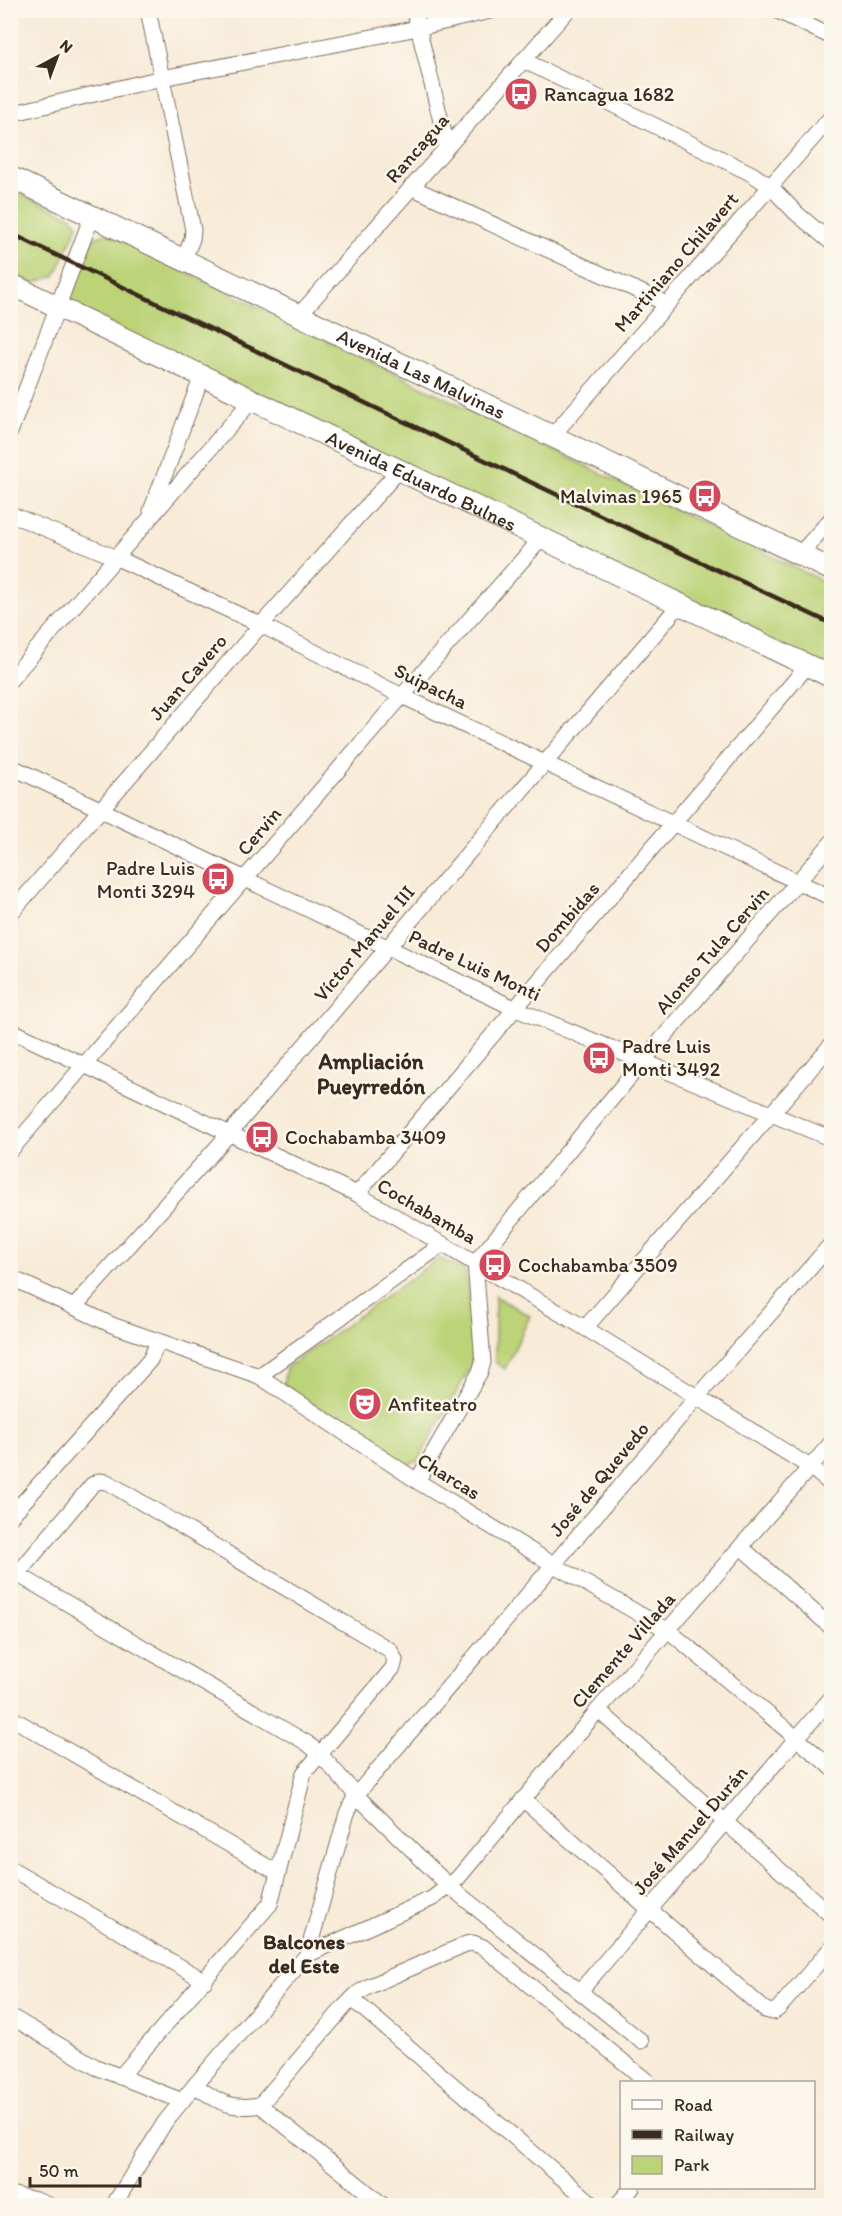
<svg xmlns="http://www.w3.org/2000/svg" width="842" height="2216" font-family="Itim,sans-serif">
  <style>
    .green { fill: #bcd378; stroke: #7c7e4b; stroke-width: 1.5 }
    .lines { fill: none; stroke-linecap: round; stroke-linejoin: round }
    .street-casing { stroke: #7d6e5f; stroke-width: 17 }
    .secondary-casing { stroke: #7d6e5f; stroke-width: 23 }
    .street { stroke: #fff; stroke-width: 15 }
    .secondary { stroke: #fff; stroke-width: 21 }
    .rail { stroke: #3b2a1e; stroke-width: 4.5 }
    .labels { text-anchor: middle; dominant-baseline: central; stroke-width: 5; stroke-linejoin: round; paint-order: stroke }
    .poi-label { font-size: 20px; fill: #3b2a1e; stroke: #fbf7ec; text-anchor: start }
    .street-label { font-size: 20px; fill: #3b2a1e; stroke: #fbf7ec }
    .neighbourhood-label { font-size: 21px; font-weight: bold; fill: #3b2a1e; stroke: #fbf7ec }
    .quarter-label { font-size: 22px; font-weight: bold; fill: #3b2a1e; stroke: #fbf7ec }
  </style>
  <rect width="100%" height="100%" fill="#fbf7ec"/>
  <filter id="ink" filterUnits="userSpaceOnUse"><feTurbulence type="fractalNoise" baseFrequency=".0167" numOctaves="2"/><feDisplacementMap in="SourceGraphic" scale="12" xChannelSelector="R" yChannelSelector="G"/><feConvolveMatrix kernelMatrix="1 2 1 2 8 2 1 2 1" color-interpolation-filters="sRGB"/></filter>
  <filter id="wash" filterUnits="userSpaceOnUse"><feTurbulence type="fractalNoise" baseFrequency=".008" numOctaves="4" result="noise"/><feDisplacementMap in="SourceGraphic" scale="24" xChannelSelector="R" yChannelSelector="G"/><feGaussianBlur stdDeviation="1.35" result="paint"/><feColorMatrix in="noise" values="0 0 0 0 0 0 0 0 0 0 0 0 0 0 0 0 0 1.4 0 .05"/><feComposite in="paint" operator="in"/></filter>
  <g filter="url(#wash)">
    <rect width="100%" height="100%" fill="#f8ebd8"/>
    <g class="green">
      <path d="M11,190l60,26 7,9 -23,51 -22,7 -22,-11z"/>
      <path d="M106,233l725,352v88l-750,-363 -12,-10 24,-61z"/>
      <path d="M439,1258l26,13 11,79 -4,14 -54,97 -12,4 -123,-80 3,-17z"/>
      <path d="M495,1296l35,20 -25,53 -10,-7z"/>
    </g>
  </g>
  <g filter="url(#ink)">
    <g class="lines">
      <defs>
        <g id="street">
          <path d="M148,10l45,220 -1,9 -8,20"/>
          <path d="M414,10l33,136"/>
          <path d="M776,10l56,27"/>
          <path d="M523,60l229,114 18,12 26,27 36,30"/>
          <path d="M10,114l152,-36 256,-50 76,-18"/>
          <path d="M411,187l256,117"/>
          <path d="M300,314l268,-304"/>
          <path d="M10,432l82,-216"/>
          <path d="M552,436l280,-320"/>
          <path d="M151,511l51,-135"/>
          <path d="M10,514l107,44 144,67 141,71 430,202"/>
          <path d="M799,555l33,-37"/>
          <path d="M10,680l243,-281"/>
          <path d="M10,766l506,243 316,130"/>
          <path d="M10,914l251,-289 139,-156"/>
          <path d="M10,1030l347,164 228,134 112,69 113,70 22,18"/>
          <path d="M10,1151l392,-455 139,-157"/>
          <path d="M357,1194l451,-529"/>
          <path d="M10,1277l102,48 147,51 158,105 137,84 115,66 163,137"/>
          <path d="M75,1306l154,-172 452,-531"/>
          <path d="M585,1328l247,-284"/>
          <path d="M259,1376l184,-132"/>
          <path d="M417,1481l63,-109 3,-10 -8,-99 168,-202 189,-219"/>
          <path d="M10,1517l140,-157 8,-18"/>
          <path d="M741,1547l91,81"/>
          <path d="M10,1568l7,6 290,169 13,11 36,41 93,91 192,155"/>
          <path d="M10,1583l82,-98 7,-4 8,1 283,168 5,10 -2,8 -89,105 -34,131 -150,173"/>
          <path d="M598,1710l234,206"/>
          <path d="M10,1717l268,156"/>
          <path d="M523,1799l242,211 8,2 5,-3 54,-62"/>
          <path d="M10,1868l195,113"/>
          <path d="M307,1955l40,-142 9,-18 341,-398 135,-154"/>
          <path d="M580,1991l252,-294"/>
          <path d="M352,1999l243,207"/>
          <path d="M10,2016l86,51 86,34"/>
          <path d="M195,2085c22,17 36,25 65,20l124,101"/>
          <path d="M260,2105l84,-98 14,-14 12,-7 96,-42 7,-1 10,4 165,135"/>
          <path d="M10,2194l26,6 14,6"/>
          <path d="M113,2206l52,-84 30,-37 112,-130 126,-57 25,-20 140,-168 234,-268"/>
          <path d="M616,2206l16,-18"/>
        </g>
        <g id="secondary">
          <path id="s1" d="M10,177l822,393"/>
          <path id="s2" d="M10,284l822,393"/>
        </g>
      </defs>
      <use href="#street" class="street-casing"/>
      <use href="#secondary" class="secondary-casing"/>
      <use href="#street" class="street"/>
      <use href="#secondary" class="secondary"/>
      <path class="rail" d="M10,233l556,266 266,125"/>
    </g>
  </g>
  <defs>
    <symbol id="bus-disc" viewBox="-11 -11 22 22"><circle r="9.5" fill="#d1495b" stroke="#fbf7ec"/><path d="M-5-6H5V4H4V6H2V4H-2V6H-4V4H-5ZM-3.5-4V0h7V-4ZM-3.5 1.2v1.5H-2V1.2ZM2 1.2v1.5H3.5V1.2Z" fill="#fff"/></symbol>
    <symbol id="theatre-disc" viewBox="-11 -11 22 22"><circle r="9.5" fill="#d1495b" stroke="#fbf7ec"/><path d="M-5-5.5Q0-4 5-5.5V0Q5 5 0 6Q-5 5-5 0ZM-3.3-2.5H-1v1.5H-3.3ZM1-2.5H3.3v1.5H1ZM-2.8 1Q0 5.5 2.8 1Z" fill="#fff"/></symbol>
  </defs>
  <g fill-rule="evenodd">
    <use href="#bus-disc" x="502" y="75" width="38" height="38"/>
    <use href="#bus-disc" x="686" y="477" width="38" height="38"/>
    <use href="#bus-disc" x="199" y="860" width="38" height="38"/>
    <use href="#bus-disc" x="580" y="1039" width="38" height="38"/>
    <use href="#bus-disc" x="243" y="1118" width="38" height="38"/>
    <use href="#bus-disc" x="476" y="1246" width="38" height="38"/>
    <use href="#theatre-disc" x="346" y="1385" width="38" height="38"/>
  </g>
  <g class="labels">
    <g class="poi-label">
      <text x="544" y="94">Rancagua 1682</text>
      <text x="682" y="496" text-anchor="end">Malvinas 1965</text>
      <text x="195" y="868" text-anchor="end">Padre Luis<tspan x="195" dy="23">Monti 3294</tspan></text>
      <text x="622" y="1046">Padre Luis<tspan x="622" dy="23">Monti 3492</tspan></text>
      <text x="285" y="1137">Cochabamba 3409</text>
      <text x="518" y="1265">Cochabamba 3509</text>
      <text x="388" y="1404">Anfiteatro</text>
    </g>
    <g class="street-label">
      <text transform="translate(417 148) rotate(-49)">Rancagua</text>
      <text transform="translate(676 262) rotate(-49)">Martiniano Chilavert</text>
      <text stroke="none"><textPath href="#s1" startOffset="456">Avenida Las Malvinas</textPath></text>
      <text stroke="none"><textPath href="#s2" startOffset="456">Avenida Eduardo Bulnes</textPath></text>
      <text transform="translate(188 677) rotate(-49)">Juan Cavero</text>
      <text transform="translate(431 686) rotate(26)">Suipacha</text>
      <text transform="translate(259 831) rotate(-50)">Cervin</text>
      <text transform="translate(567 917) rotate(-49)">Dombidas</text>
      <text transform="translate(364 943) rotate(-50)">Víctor Manuel III</text>
      <text transform="translate(712 950) rotate(-49)">Alonso Tula Cervin</text>
      <text transform="translate(475 965) rotate(25)">Padre Luis Monti</text>
      <text transform="translate(427 1211) rotate(30)">Cochabamba</text>
      <text transform="translate(449 1476) rotate(32)">Charcas</text>
      <text transform="translate(599 1479) rotate(-50)">José de Quevedo</text>
      <text transform="translate(623 1650) rotate(-49)">Clemente Villada</text>
      <text transform="translate(690 1830) rotate(-49)">José Manuel Durán</text>
    </g>
    <g class="neighbourhood-label">
      <text x="304" y="1941">Balcones<tspan x="304" dy="24">del Este</tspan></text>
    </g>
    <g class="quarter-label">
      <text x="371" y="1061">Ampliación<tspan x="371" dy="25">Pueyrredón</tspan></text>
    </g>
  </g>
  <rect width="842" height="2216" fill="none" stroke="#fbf7ec" stroke-width="36"/>
  <rect x="620" y="2081" width="195" height="108" fill="#fbf7ec" stroke="#aea59a" stroke-width="1.5"/>
  <rect x="632" y="2100" width="30" height="9" fill="#ffffff" stroke="#aea59a" stroke-width="1.5"/>
  <text x="674" y="2111" font-size="18" fill="#3b2a1e">Road</text>
  <rect x="632" y="2130" width="30" height="9" fill="#3b2a1e" stroke="#aea59a" stroke-width="1.5"/>
  <text x="674" y="2141" font-size="18" fill="#3b2a1e">Railway</text>
  <rect x="632" y="2156" width="30" height="18" fill="#bcd378" stroke="#aea59a" stroke-width="1.5"/>
  <text x="674" y="2171" font-size="18" fill="#3b2a1e">Park</text>
  <g transform="translate(57 57) rotate(41)" stroke="#fbf7ec" stroke-width="4.5" paint-order="stroke">
  <path d="M0-4.5L10 22L0 15L-10 22Z" fill="#3b2a1e"/>
  <text y="-9" font-size="16" font-weight="bold" text-anchor="middle" fill="#3b2a1e">N</text>
  </g>
  <path d="M30 2177v9h110v-9" fill="none" stroke="#3b2a1e" stroke-width="3"/>
  <text x="39" y="2177" font-size="18" fill="#3b2a1e" stroke="#fbf7ec" stroke-width="4.5" paint-order="stroke">50 m</text>
</svg>
